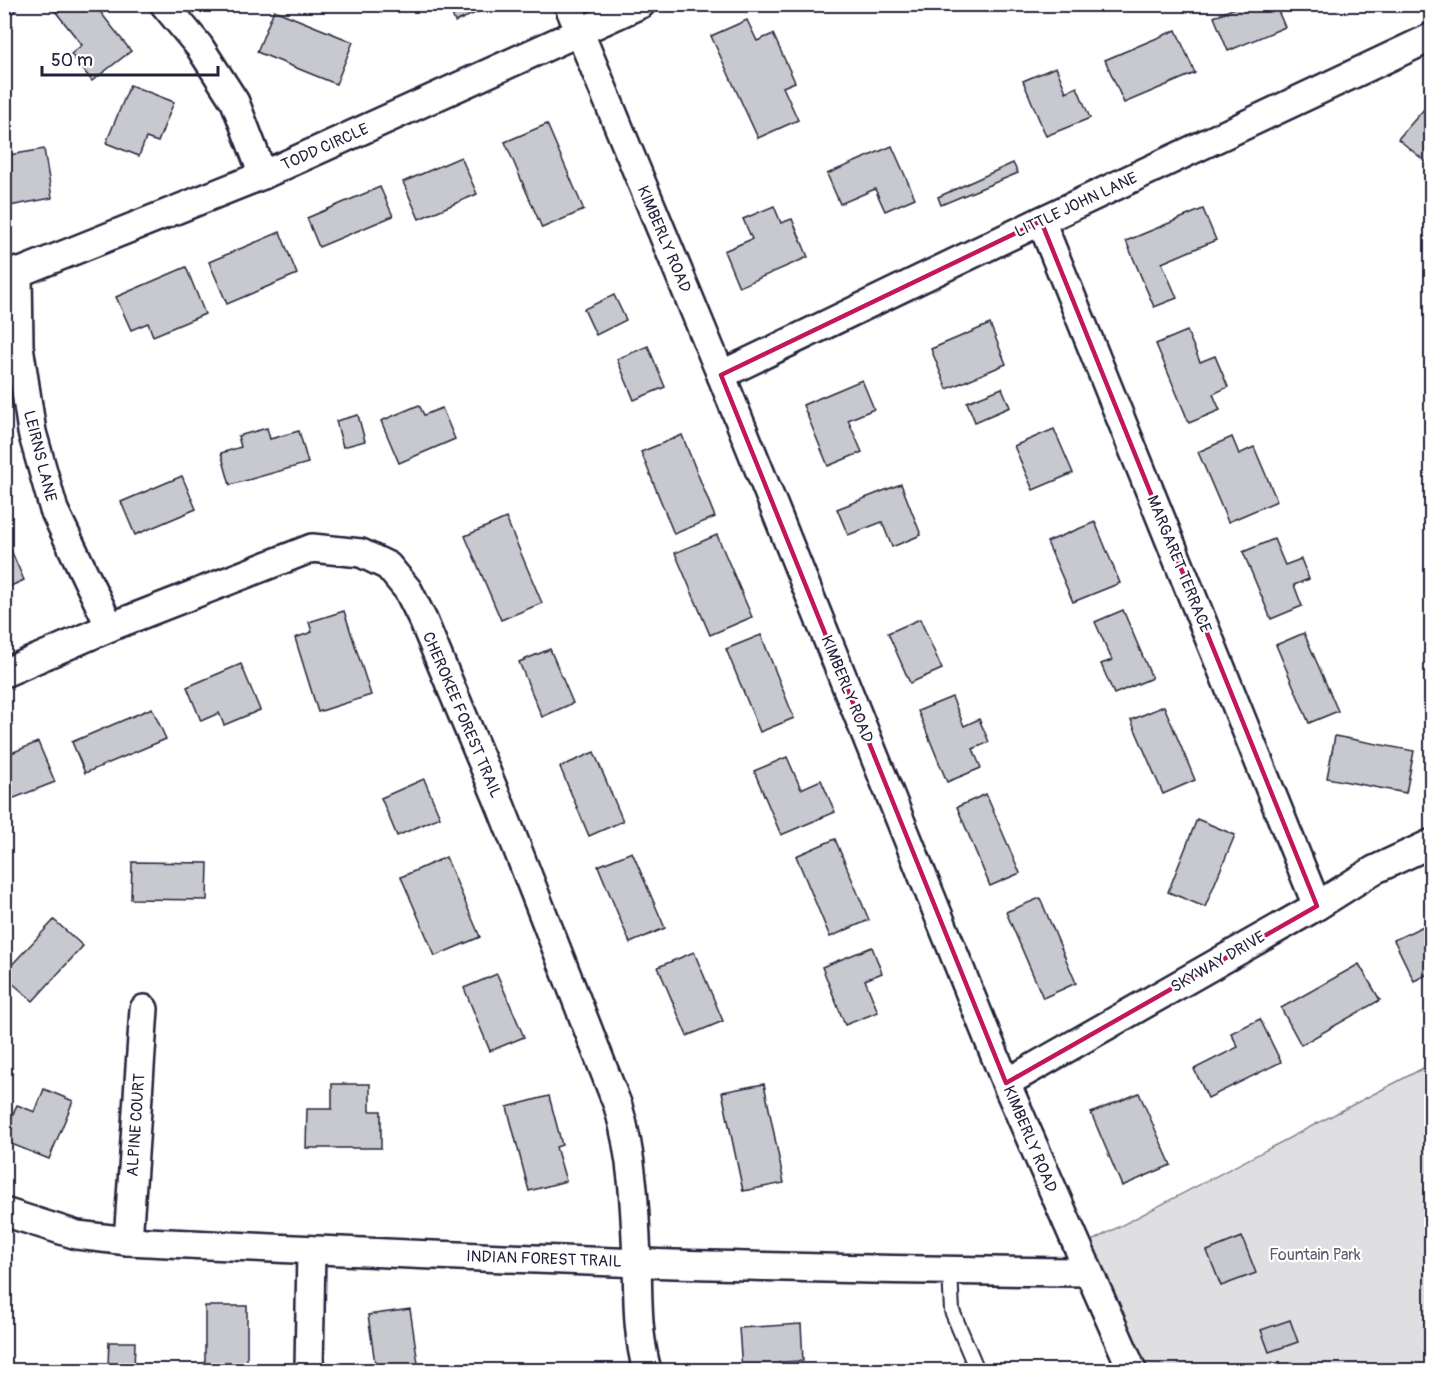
<svg xmlns="http://www.w3.org/2000/svg" width="1436" height="1375" font-family="Pangolin,sans-serif">
  <style>
    .green { fill: #dfdfe2; stroke: #80808e; stroke-width: 1.5 }
    .building { fill: #c8c8cf; stroke: #22223b; stroke-width: 1.5 }
    .lines { fill: none; stroke-linecap: round; stroke-linejoin: round }
    .lane-casing { stroke: #22223b; stroke-width: 18 }
    .street-casing { stroke: #22223b; stroke-width: 32 }
    .lane { stroke: #fff; stroke-width: 14 }
    .street { stroke: #fff; stroke-width: 27 }
    .marked { fill: none; stroke: #c2185b; stroke-width: 4.5; stroke-linejoin: round }
    .labels { text-anchor: middle; dominant-baseline: central; stroke-width: 4.5; stroke-linejoin: round; paint-order: stroke }
    .street-label { font-size: 16px; fill: #22223b; stroke: #fff }
    .park-label { font-size: 16px; fill: #5b5b6d; stroke: #fff }
  </style>
  <rect width="100%" height="100%" fill="#fff"/>
  <filter id="ink" filterUnits="userSpaceOnUse"><feTurbulence type="fractalNoise" baseFrequency=".0167" numOctaves="2"/><feDisplacementMap in="SourceGraphic" scale="12" xChannelSelector="R" yChannelSelector="G"/><feConvolveMatrix kernelMatrix="1 2 1 2 8 2 1 2 1" color-interpolation-filters="sRGB"/></filter>
  <g filter="url(#ink)">
    <path class="green" d="M1431,1064v306h-299l-54,-122z"/>
    <g class="building">
      <path d="M4,4h18l-11,10z"/>
      <path d="M63,4h31l37,47 -39,30 -21,-27 11,-9 -27,-34z"/>
      <path d="M448,4h48l-41,18z"/>
      <path d="M1238,4h37l10,23 -57,24 -14,-34 25,-11z"/>
      <path d="M1306,4h20l-17,8z"/>
      <path d="M274,10l79,32 -17,42 -79,-32z"/>
      <path d="M747,20l10,21 16,-7 22,48 -12,5 15,33 -40,18 -47,-102z"/>
      <path d="M1176,30l19,43 -71,30 -19,-43z"/>
      <path d="M1056,67l10,25 11,-5 13,31 -44,18 -23,-55z"/>
      <path d="M130,85l44,17 -16,40 -12,-4 -7,18 -33,-13z"/>
      <path d="M1425,108l7,6v53l-34,-28z"/>
      <path d="M547,124l37,86 -42,18 -37,-86z"/>
      <path d="M892,146l23,52 -30,13 -10,-22 -35,15 -13,-30z"/>
      <path d="M44,149l8,49 -48,9v-51z"/>
      <path d="M461,157l16,37 -58,25 -16,-37z"/>
      <path d="M1013,163l5,10 -77,32 -3,-8z"/>
      <path d="M380,187l13,29 -74,31 -12,-29z"/>
      <path d="M774,206l7,17 11,-4 16,38 -69,30 -15,-36 28,-12 -9,-20z"/>
      <path d="M1203,209l13,31 -54,23 15,35 -23,9 -28,-66z"/>
      <path d="M280,232l17,42 -70,30 -18,-42z"/>
      <path d="M186,267l19,47 -52,22 -5,-13 -17,7 -15,-33z"/>
      <path d="M614,295l12,25 -30,15 -12,-26z"/>
      <path d="M990,324l16,40 -59,25 -16,-40z"/>
      <path d="M1187,331l13,31 15,-6 13,31 -15,7 7,16 -31,13 -33,-79z"/>
      <path d="M648,346l17,41 -31,13 -17,-41z"/>
      <path d="M862,380l12,29 -26,11 14,32 -34,14 -25,-61z"/>
      <path d="M1002,388l8,19 -35,15 -8,-20z"/>
      <path d="M419,405l5,10 18,-7 13,31 -56,24 -18,-42z"/>
      <path d="M358,415l7,26 -22,6 -7,-26z"/>
      <path d="M267,428l3,11 29,-8 9,32 -78,22 -9,-32 20,-6 -3,-11z"/>
      <path d="M1054,429l19,44 -40,17 -19,-44z"/>
      <path d="M682,435l33,82 -41,17 -33,-82z"/>
      <path d="M1232,437l7,17 15,-7 23,54 -49,21 -30,-70z"/>
      <path d="M182,476l14,33 -61,26 -14,-33z"/>
      <path d="M901,484l20,51 -29,12 -10,-25 -34,13 -11,-26z"/>
      <path d="M506,518l36,85 -41,17 -36,-84z"/>
      <path d="M1095,522l25,61 -47,19 -26,-60z"/>
      <path d="M717,535l35,82 -42,18 -35,-82z"/>
      <path d="M1274,539l11,26 16,-6 8,20 -15,6 8,21 -31,13 -28,-67z"/>
      <path d="M7,541l17,39 -20,9v-47z"/>
      <path d="M1123,610l29,68 -38,16 -13,-30 11,-4 -17,-38z"/>
      <path d="M344,611l27,84 -53,17 -23,-74 17,-6 -3,-10z"/>
      <path d="M920,619l22,50 -32,14 -22,-50z"/>
      <path d="M1304,633l34,78 -29,12 -33,-78z"/>
      <path d="M761,635l33,83 -34,14 -34,-83z"/>
      <path d="M550,649l23,54 -31,14 -23,-55z"/>
      <path d="M241,664l19,46 -36,15 -5,-12 -18,8 -14,-34z"/>
      <path d="M952,697l12,29 15,-7 10,23 -16,7 8,19 -34,14 -29,-71z"/>
      <path d="M1164,706l31,74 -32,14 -32,-74z"/>
      <path d="M152,708l14,31 -81,34 -13,-31z"/>
      <path d="M1335,736l79,15 -8,42 -79,-15z"/>
      <path d="M38,742l17,40 -51,20v-46z"/>
      <path d="M594,752l29,69 -34,15 -29,-69z"/>
      <path d="M787,757l14,32 20,-9 14,32 -54,23 -27,-64z"/>
      <path d="M424,779l16,38 -43,19 -16,-38z"/>
      <path d="M986,794l34,79 -30,13 -33,-79z"/>
      <path d="M1197,819l38,16 -30,72 -37,-15z"/>
      <path d="M835,839l34,81 -39,17 -34,-81z"/>
      <path d="M632,852l33,76 -35,15 -32,-77z"/>
      <path d="M446,857l34,80 -45,19 -34,-79z"/>
      <path d="M132,862l76,1 -1,37 -76,-1z"/>
      <path d="M1040,898l36,85 -33,15 -37,-86z"/>
      <path d="M54,920l29,26 -50,55 -29,-25v-3z"/>
      <path d="M1432,922v50l-18,9 -20,-41z"/>
      <path d="M872,947l10,26 -17,7 13,32 -33,13 -23,-58z"/>
      <path d="M694,952l29,69 -36,15 -29,-69z"/>
      <path d="M1359,964l21,36 -79,45 -20,-37z"/>
      <path d="M497,974l27,63 -34,14 -26,-63z"/>
      <path d="M1260,1019l21,43 -73,36 -14,-29 44,-22 -7,-14z"/>
      <path d="M332,1084h38v27h11v37h-75l1,-39h25z"/>
      <path d="M764,1084l20,99 -41,8 -21,-99z"/>
      <path d="M44,1089l29,12 -24,58 -45,-18v-7l13,-29 18,7z"/>
      <path d="M1139,1093l32,72 -49,21 -31,-73z"/>
      <path d="M549,1096l13,49 -6,2 10,34 -37,10 -22,-84z"/>
      <path d="M1242,1237l14,36 -35,13 -14,-35z"/>
      <rect x="205" y="1306" width="42" height="64"/>
      <path d="M410,1309l9,61h-43l-8,-55z"/>
      <path d="M1290,1320l8,22 -29,10 -8,-22z"/>
      <path d="M801,1324l2,37 -23,1v8h-38l-3,-42z"/>
      <path d="M109,1342h26l-1,28h-70v-6l44,1z"/>
    </g>
    <g class="lines">
      <defs>
        <path id="lane" d="M950,1271l2,40 25,59"/>
        <g id="street">
          <path d="M164,4l35,42 36,56 28,73"/>
          <path d="M568,4l153,371 285,708 126,287"/>
          <path d="M1041,221l276,685"/>
          <path d="M4,269l14,4 245,-98 378,-171"/>
          <path d="M18,273l1,73 13,86 22,78 56,117"/>
          <path d="M721,375l320,-154 391,-184"/>
          <path d="M4,673l106,-46 202,-79 49,5 27,13 20,24 15,30 78,187 117,299c15,50 17,103 19,155 1,38 0,73 10,109"/>
          <path d="M1006,1083l311,-177 57,-36 58,-27"/>
          <path d="M4,1212l73,23 51,6c320,16 640,29 960,31"/>
          <path d="M128,1241l16,-232"/>
          <path d="M309,1370l2,-120"/>
        </g>
      </defs>
      <use href="#lane" class="lane-casing"/>
      <use href="#street" class="street-casing"/>
      <use href="#lane" class="lane"/>
      <use href="#street" class="street"/>
    </g>
  </g>
  <path class="marked" d="M1041,221l276,685 -311,177 -285,-708z"/>
  <g class="labels">
    <g class="street-label">
      <text transform="translate(325 147) rotate(-24)">TODD CIRCLE</text>
      <text transform="translate(1076 205) rotate(-25)">LITTLE JOHN LANE</text>
      <text transform="translate(664 239) rotate(67)">KIMBERLY ROAD</text>
      <text transform="translate(40 456) rotate(76)">LEIRNS LANE</text>
      <text transform="translate(1179 564) rotate(68)">MARGARET TERRACE</text>
      <text transform="translate(847 689) rotate(68)">KIMBERLY ROAD</text>
      <text transform="translate(462 715) rotate(67)">CHEROKEE FOREST TRAIL</text>
      <text transform="translate(1218 962) rotate(-30)">SKYWAY DRIVE</text>
      <text transform="translate(136 1125) rotate(-86)">ALPINE COURT</text>
      <text transform="translate(1030 1139) rotate(67)">KIMBERLY ROAD</text>
      <text transform="translate(544 1259) rotate(2)">INDIAN FOREST TRAIL</text>
    </g>
    <g class="park-label">
      <text x="1315" y="1255">Fountain Park</text>
    </g>
  </g>
  <rect width="1436" height="1375" fill="none" stroke="#fff" stroke-width="24"/>
  <rect x="12" y="12" width="1412" height="1351" fill="none" stroke="#22223b" stroke-width="2" filter="url(#ink)"/>
  <path d="M42 66v9h176v-9" fill="none" stroke="#22223b" stroke-width="3"/>
  <text x="51" y="66" font-size="18" fill="#22223b" stroke="#ffffff" stroke-width="4.5" paint-order="stroke">50 m</text>
</svg>
